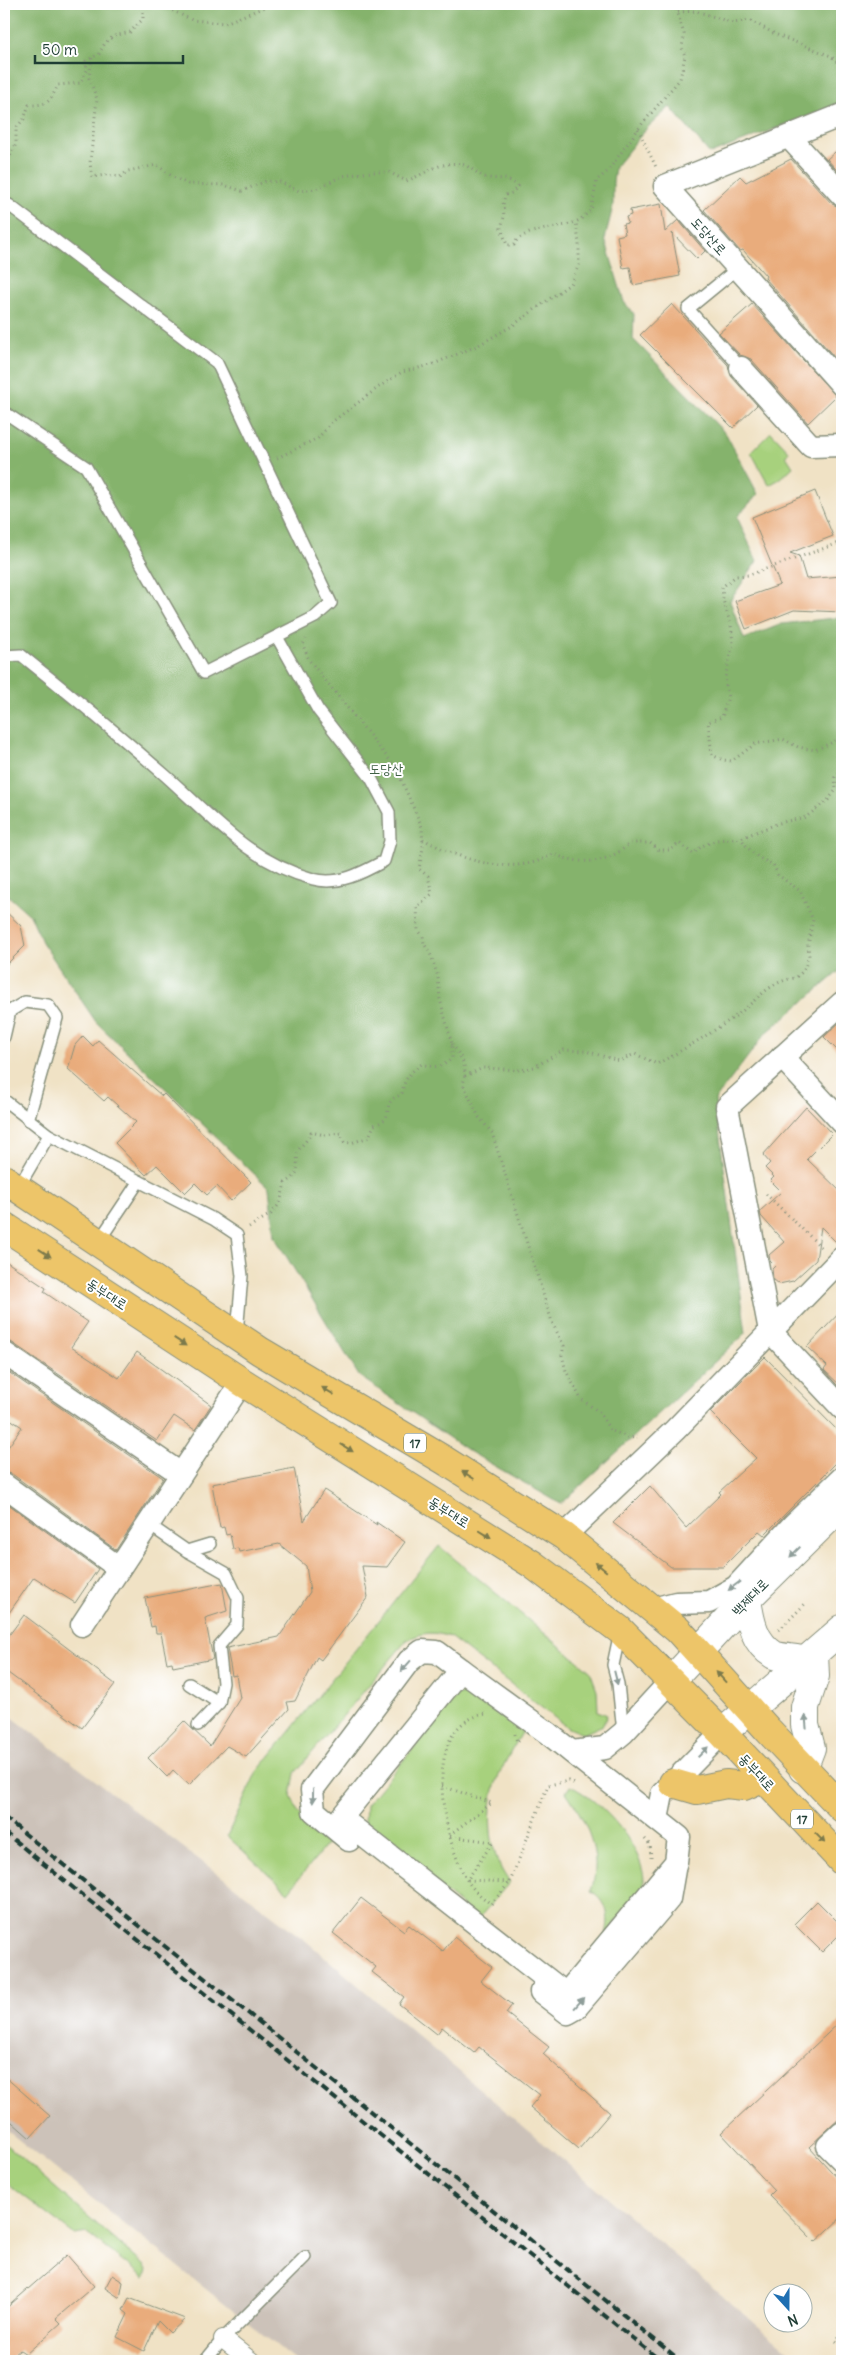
<svg xmlns="http://www.w3.org/2000/svg" width="846" height="2365" font-family="Delius,'Poor Story',sans-serif">
  <style>
    .industrial { fill: #ccc2b9 }
    .green { fill: #a7d17d; stroke: #638758 }
    .forest { fill: #85b36c; stroke: #527850 }
    .building { fill: #e9ac7c }
    .lines { fill: none; stroke-linecap: round; stroke-linejoin: round }
    .service-casing { stroke: #88907c; stroke-width: 14 }
    .pedestrian-casing { stroke: #88907c; stroke-width: 20 }
    .minor-casing { stroke: #88907c; stroke-width: 25 }
    .tertiary-casing { stroke: #88907c; stroke-width: 30 }
    .primary-casing { stroke: #88907c; stroke-width: 30 }
    .path { stroke: #88907c; stroke-width: 3; stroke-dasharray: 1 4; stroke-linecap: butt }
    .service { stroke: #fff; stroke-width: 11 }
    .pedestrian { stroke: #fff; stroke-width: 18 }
    .minor { stroke: #fff; stroke-width: 22 }
    .tertiary { stroke: #fff; stroke-width: 28 }
    .primary { stroke: #edc569; stroke-width: 28 }
    .rail { stroke: #1f3d34; stroke-width: 4; stroke-dasharray: 8 4; stroke-linecap: butt }
    .oneway { fill: #7c7a4c }
    .oneway2 { fill: #8f9e9a }
    .labels { text-anchor: middle; dominant-baseline: central; stroke-width: 4; stroke-linejoin: round; paint-order: stroke }
    .shield { fill: #fff; stroke: #627771; stroke-width: 1 }
    .shield-label { font-size: 12px; font-weight: bold; fill: #1f3d34 }
    .street-label { font-size: 14px; fill: #1f3d34; stroke: #fff }
    .park-label { font-size: 14px; fill: #416246; stroke: #fff }
  </style>
  <rect width="100%" height="100%" fill="#fff"/>
  <filter id="ink" filterUnits="userSpaceOnUse"><feTurbulence type="fractalNoise" baseFrequency=".02" numOctaves="2"/><feDisplacementMap in="SourceGraphic" scale="10" xChannelSelector="R" yChannelSelector="G"/><feConvolveMatrix kernelMatrix="1 2 1 2 8 2 1 2 1" color-interpolation-filters="sRGB"/></filter>
  <filter id="wash" filterUnits="userSpaceOnUse"><feTurbulence type="fractalNoise" baseFrequency=".0096" numOctaves="4" result="noise"/><feDisplacementMap in="SourceGraphic" scale="20" xChannelSelector="R" yChannelSelector="G"/><feGaussianBlur stdDeviation="1.12" result="paint"/><feColorMatrix in="noise" values="0 0 0 0 0 0 0 0 0 0 0 0 0 0 0 0 0 1.4 0 .05"/><feComposite in="paint" operator="in"/></filter>
  <g filter="url(#wash)">
    <rect width="100%" height="100%" fill="#f0e2c5"/>
    <path class="industrial" d="M4,1711l302,230 493,420h-503l-292,-233z"/>
    <g class="green">
      <path d="M771,432l18,19 -3,5 7,11 -13,12 -11,6 -18,-33z"/>
      <path d="M439,1546l151,125 7,19 1,21 9,4 -4,10 -20,9 -15,-6 -118,-91c-17,-6 -27,-5 -43,3l-112,133 -4,23 7,16 33,27 -43,53 -61,-56 29,-63z"/>
      <path d="M474,1690l51,38c-11,18 -22,36 -29,55 -10,30 -7,75 14,99l-32,37 -106,-87 -7,-10 1,-17 92,-110z"/>
      <path d="M570,1786c32,14 78,65 74,102l-38,47c4,-18 2,-34 -15,-44 12,-36 -4,-69 -25,-99z"/>
      <path d="M4,2143l141,123 2,4 -2,8 -58,-45 -12,2 -71,-54z"/>
    </g>
    <path class="forest" d="M4,4h838v99l-132,51 -40,-47 -23,21 -32,39 -2,15v24l-8,33 19,63 10,12 -1,25 93,95 32,60 -21,23 20,44 -27,40 14,38 38,-15 60,-7v352l-77,65 -50,66 31,233 -185,171 -94,-54 -108,-74 -85,-140 -5,-48 -173,-166 -54,-80 -11,-26 -27,-24z"/>
    <g id="blocks">
      <g class="building">
        <path d="M842,146v30l-15,-17z"/>
        <path d="M791,159l41,45 10,4v158l-77,-88 1,-2 -23,-26 -3,1 -36,-41 36,-34 6,6z"/>
        <path d="M661,204l4,28 13,-12 27,31 -8,8 -25,-26 8,43 -47,9 -3,-18 -7,1 -6,-32 8,-2 -2,-10 5,-1 -2,-6 5,-2 -1,-5z"/>
        <path d="M672,304l56,61 3,11 26,29 -24,23 -93,-93z"/>
        <path d="M752,304l84,92 -28,27 -57,-64 -11,-4 -21,-22z"/>
        <path d="M815,491l18,45 -43,17 9,3 7,23 36,-3v36l-48,-2 -48,19 -11,-28 45,-16 -28,-68z"/>
        <path d="M4,910l17,16 4,20 -21,21z"/>
        <path d="M842,1020v35l-18,-18z"/>
        <path d="M83,1036l10,10 5,-6 64,56 2,-2 87,88 -20,19 -14,-15 -10,9 -12,-12 -10,10 -28,-28 -11,10 -31,-32 21,-21 -28,-25 -4,4 -36,-32 7,-24z"/>
        <path d="M806,1107l26,27 -25,25 35,34v52h-3l-18,-18 -5,33 -23,21 -14,3 -6,-5 -1,-10 3,-3 -5,-5 -1,-6 15,-13 -23,-26 -1,-5 21,-19 -11,-11 4,-4 -9,-9 5,-5 -7,-8z"/>
        <path d="M4,1260l42,28 -2,4 44,30 -17,25 48,31 18,-26 74,53 -16,25 -21,-14 -17,25 -146,-99 -7,-2z"/>
        <path d="M842,1310v77l-18,-17 3,-4 -20,-19z"/>
        <path d="M765,1357l77,78v22l-78,78 -5,-4 -36,36h-52l-58,-44 37,-37 36,42 35,-34 -2,-2 37,-34 -46,-46z"/>
        <path d="M4,1369l159,109 -47,72 -104,-76 -8,-2v-19l18,-26 -18,-12z"/>
        <path d="M294,1468l10,53 20,-31 53,35 -1,-3 29,20 -18,25 -25,-1 6,31 -47,63 -4,-3 -22,44 -8,1 2,7 -43,48 -19,-11 -38,39 -16,-15 -6,7 -19,-19 36,-37 26,25 30,-48 -4,-23 -4,1 -5,-28 52,-11 31,-45 -4,-26 -27,-22 -40,8 -1,-4 -5,1 -3,-15 -4,1 -2,-8 -4,1 -8,-44z"/>
        <path d="M4,1501l94,68 -23,34 -41,-26 -30,43z"/>
        <path d="M222,1583l5,28 -22,7 8,41 -40,8 -1,-5 -5,1 -6,-30h-5l-1,-7 -4,1 -6,-29z"/>
        <path d="M24,1615l91,69 -33,44 -78,-58v-28z"/>
        <path d="M361,1898l43,33 5,-6 34,26 11,-14 38,30 -11,14 31,24 -6,8 43,34 -6,7 67,59 -31,36 -49,-42 10,-12 -61,-48 -5,6 -32,-26 -5,7 -38,-30 5,-7 -32,-25 4,-5 -43,-34z"/>
        <path d="M817,1901l25,25v6l-20,20 -28,-28z"/>
        <path d="M842,2020v96l-33,31 33,36v34l-27,25 -46,-47 5,-5 -53,-57z"/>
        <path d="M4,2076l46,40 -20,22 -26,-23z"/>
        <path d="M67,2255l27,31 -38,32 5,5 -35,31 -6,-4 -13,11h-3v-51z"/>
        <path d="M112,2275l11,7 -3,16 -15,-10z"/>
        <path d="M129,2298l56,21 -15,14 -12,-12 -14,30 -27,-14 11,-23 -5,-4z"/>
      </g>
    </g>
  </g>
  <g filter="url(#ink)">
    <use href="#blocks" fill-opacity="0" stroke="#88907c" stroke-width="1"/>
    <g class="lines">
      <defs>
        <g id="service">
          <path d="M4,212l5,-7 208,158 114,240 -16,14 -111,56 -118,-206 -82,-55"/>
          <path d="M734,360l-46,-51 50,-41"/>
          <path d="M4,656l17,-1c49,39 98,80 145,121 46,41 85,87 147,103 25,7 49,-6 71,-18l6,-20 -1,-29 -18,-34 -53,-68 -41,-73"/>
          <path d="M4,1037l6,-26 15,-9 23,3 9,13 -29,102"/>
          <path d="M4,1100l45,35 164,84 24,16 5,41 -5,57"/>
          <path d="M18,1188l31,-53"/>
          <path d="M99,1241l40,-60"/>
          <path d="M148,1524l39,27 39,22 12,25 -1,27 -18,21 4,37 -4,20 -21,22"/>
          <path d="M187,1551l23,-7"/>
          <path d="M620,1632l-7,33 5,19 5,48"/>
          <path d="M189,1684l30,19"/>
          <path d="M205,2361l18,-22 82,-82"/>
        </g>
        <path id="pedestrian" d="M223,2339l28,22"/>
        <g id="minor">
          <path d="M842,115l-177,71 177,199"/>
          <path d="M790,138l52,57"/>
          <path d="M741,368l70,78 30,-1"/>
          <path d="M842,1003l-115,104 43,224 72,77"/>
          <path d="M782,1057l60,65"/>
          <path d="M4,1353l177,121"/>
          <path d="M4,1485l115,83"/>
          <path d="M564,1536l111,-106 167,-172"/>
          <path d="M653,1609l23,-6 33,-1 27,-15 57,-62 49,-47"/>
          <path d="M82,1625l160,-243"/>
          <path d="M461,1670l88,64 130,103 -3,25 -110,132 -225,-176z"/>
          <path d="M572,1752l33,-4 18,-15 48,-52"/>
          <path d="M657,1819l5,-25 60,-61"/>
          <path d="M349,1840l-35,-29 -2,-21 97,-129 13,-10 15,1 24,18"/>
          <path d="M541,1992l27,21 7,-4 94,-110 6,-35"/>
          <path d="M842,2133l-14,13 14,14"/>
        </g>
        <g id="tertiary">
          <path d="M747,1599c3,22 7,44 27,56 6,3 23,3 32,6"/>
          <path d="M671,1681l76,-82 95,-94"/>
          <path d="M722,1733l120,-104"/>
          <path d="M803,1769l8,-21 -6,-23v-18l10,-31 -1,-22"/>
        </g>
        <g id="primary">
          <path d="M4,1179l256,172 184,109 120,76 114,94 90,100 74,78"/>
          <path d="M4,1226l238,156 290,182 88,66 102,103 120,128"/>
          <path d="M673,1783l24,7 29,-6 18,2 18,-8"/>
        </g>
      </defs>
      <use href="#service" class="service-casing"/>
      <use href="#pedestrian" class="pedestrian-casing"/>
      <use href="#minor" class="minor-casing"/>
      <use href="#tertiary" class="tertiary-casing"/>
      <use href="#primary" class="primary-casing"/>
      <g class="path">
        <path d="M159,4l33,16 33,3 47,-19"/>
        <path d="M678,12l18,-1 37,12 16,-3 28,15 54,21 11,11"/>
        <path d="M92,58l-3,20 8,21 -7,64 2,14 14,-2 14,2 8,-6 29,-6 16,12 15,7 36,1 18,6 24,-10 14,1 19,9 17,-2 26,-13 29,-4h18l17,9c20,-7 32,-20 55,-17 10,2 18,13 28,14 15,2 16,-2 29,8l-6,7 -7,2 -2,10 1,12 -3,11 6,17h7c6,-17 47,-16 61,-23 6,-2 11,-8 16,-12l6,-30 10,-8 35,-48 38,-45 5,-23 -3,-8 2,-14 -9,-30"/>
        <path d="M638,129l18,38"/>
        <path d="M4,169l12,-25v-16l8,-9 5,-14c21,0 21,-4 29,-20l22,-2 7,-13 -1,-9 13,-7 6,-11 9,-7 16,-4 13,-13v-15"/>
        <path d="M277,458l41,-20 14,-16 47,-35 23,-15 29,-7 46,-19 35,-20 58,-42 9,-19v-22l-3,-21"/>
        <path d="M842,542l-93,33 -13,1 -14,11 1,13 8,25 2,18 -8,35 3,19 -6,20 -14,5 4,33 11,5 9,1 23,-17 28,-5 15,8 17,3 27,-12"/>
        <path d="M423,839c38,21 90,39 130,15 28,11 54,11 77,-11h20l9,7h12l8,-7 14,11 9,-8 15,-6 24,-2 38,-15 27,-6 22,-17 8,-10 -1,-13 7,-7"/>
        <path d="M452,1044c10,14 16,23 11,40l16,33 13,16 60,189 12,24 -2,9 4,16 15,28 18,13 11,18 20,8 7,-1"/>
        <path d="M465,1076l18,-8 38,2 13,-3 30,-17 22,1 33,10 16,-7 22,10c26,-14 51,-29 76,-46 21,-14 36,-38 63,-40l8,-8 5,-14 -1,-11 5,-25 -13,-29 -22,-16 -5,-11c-14,-4 -25,-14 -32,-26"/>
        <path d="M766,1194l57,55"/>
        <path d="M249,1227l22,-13 9,-11 5,-20c18,-10 10,-16 13,-31 2,-7 11,-12 13,-20l13,3 17,-2 3,9 7,1 18,-6 5,-12c21,-7 9,-16 18,-25 3,-4 7,-3 10,-7 2,-14 9,-22 20,-29 12,4 21,4 30,-6v-14l-12,-45 -2,-22 -8,-24 -6,-9 -1,-8 -5,-6 -1,-23 15,-13 -4,-18 -9,-7 4,-21 -1,-21 -26,-59 -87,-108 -6,-15 3,-6"/>
        <path d="M779,1630l27,-27"/>
        <path d="M515,1734l2,8 5,-3"/>
        <path d="M442,1786l50,17 -44,33 45,6 -26,38 43,2 -19,22c-9,-7 -18,-14 -24,-24 -24,-40 -49,-157 19,-166"/>
        <path d="M645,1839l5,6 1,13"/>
        <path d="M510,1882l38,-97 21,-4 8,4"/>
        <path d="M842,2333l-6,8 6,5"/>
      </g>
      <use href="#service" class="service"/>
      <use href="#pedestrian" class="pedestrian"/>
      <use href="#minor" class="minor"/>
      <use href="#tertiary" class="tertiary"/>
      <use href="#primary" class="primary"/>
      <g class="rail">
        <path d="M4,1817l677,544"/>
        <path d="M4,1832l657,529"/>
      </g>
    </g>
    <defs><path id="oneway-solid" d="M-6-.8H1V-3.2L6.5 0L1 3.2V.8H-6Z" transform="scale(1.25)"/></defs>
    <g class="oneway">
      <use href="#oneway-solid" transform="translate(45 1253) rotate(33)"/>
      <use href="#oneway-solid" transform="translate(180 1342) rotate(33)"/>
      <use href="#oneway-solid" transform="translate(328 1391) rotate(-149)"/>
      <use href="#oneway-solid" transform="translate(347 1448) rotate(32)"/>
      <use href="#oneway-solid" transform="translate(468 1475) rotate(-148)"/>
      <use href="#oneway-solid" transform="translate(485 1534) rotate(32)"/>
      <use href="#oneway-solid" transform="translate(601 1567) rotate(-141)"/>
      <use href="#oneway-solid" transform="translate(721 1677) rotate(-132)"/>
      <use href="#oneway-solid" transform="translate(820 1838) rotate(46)"/>
    </g>
    <g class="oneway2">
      <use href="#oneway-solid" transform="translate(795 1552) rotate(135)"/>
      <use href="#oneway-solid" transform="translate(734 1586) rotate(143)"/>
      <use href="#oneway-solid" transform="translate(406 1666) rotate(131)"/>
      <use href="#oneway-solid" transform="translate(616 1678) rotate(76)"/>
      <use href="#oneway-solid" transform="translate(806 1722) rotate(-95)"/>
      <use href="#oneway-solid" transform="translate(703 1752) rotate(-45)"/>
      <use href="#oneway-solid" transform="translate(313 1796) rotate(91)"/>
      <use href="#oneway-solid" transform="translate(579 2003) rotate(-49)"/>
    </g>
  </g>
  <g class="labels">
    <g class="shield">
      <rect x="404" y="1433.5" width="22" height="19" rx="4"/>
      <rect x="791" y="1809.5" width="22" height="19" rx="4"/>
    </g>
    <g class="shield-label">
      <text x="415" y="1443">17</text>
      <text x="802" y="1819">17</text>
    </g>
    <g class="street-label">
      <text transform="translate(709 236) rotate(48)">도당산로</text>
      <text transform="translate(107 1294) rotate(33)">동부대로</text>
      <text transform="translate(449 1512) rotate(32)">동부대로</text>
      <text transform="translate(750 1597) rotate(-46)">백제대로</text>
      <text transform="translate(757 1772) rotate(47)">동부대로</text>
    </g>
    <g class="park-label">
      <text x="386" y="769">도당산</text>
    </g>
  </g>
  <rect width="846" height="2365" fill="none" stroke="#fff" stroke-width="20"/>
  <g transform="translate(788 2308) rotate(159)"><circle r="24" fill="#ffffff" stroke="#a5b1ae"/>
  <path d="M0-4L9 19L0 12L-9 19Z" fill="#1f6fb2"/>
  <text y="-8" font-size="14" font-weight="bold" text-anchor="middle" fill="#1f3d34">N</text>
  </g>
  <path d="M35 55v8h148v-8" fill="none" stroke="#1f3d34" stroke-width="2.5"/>
  <text x="42" y="55" font-size="15" fill="#1f3d34" stroke="#ffffff" stroke-width="4" paint-order="stroke">50 m</text>
</svg>
